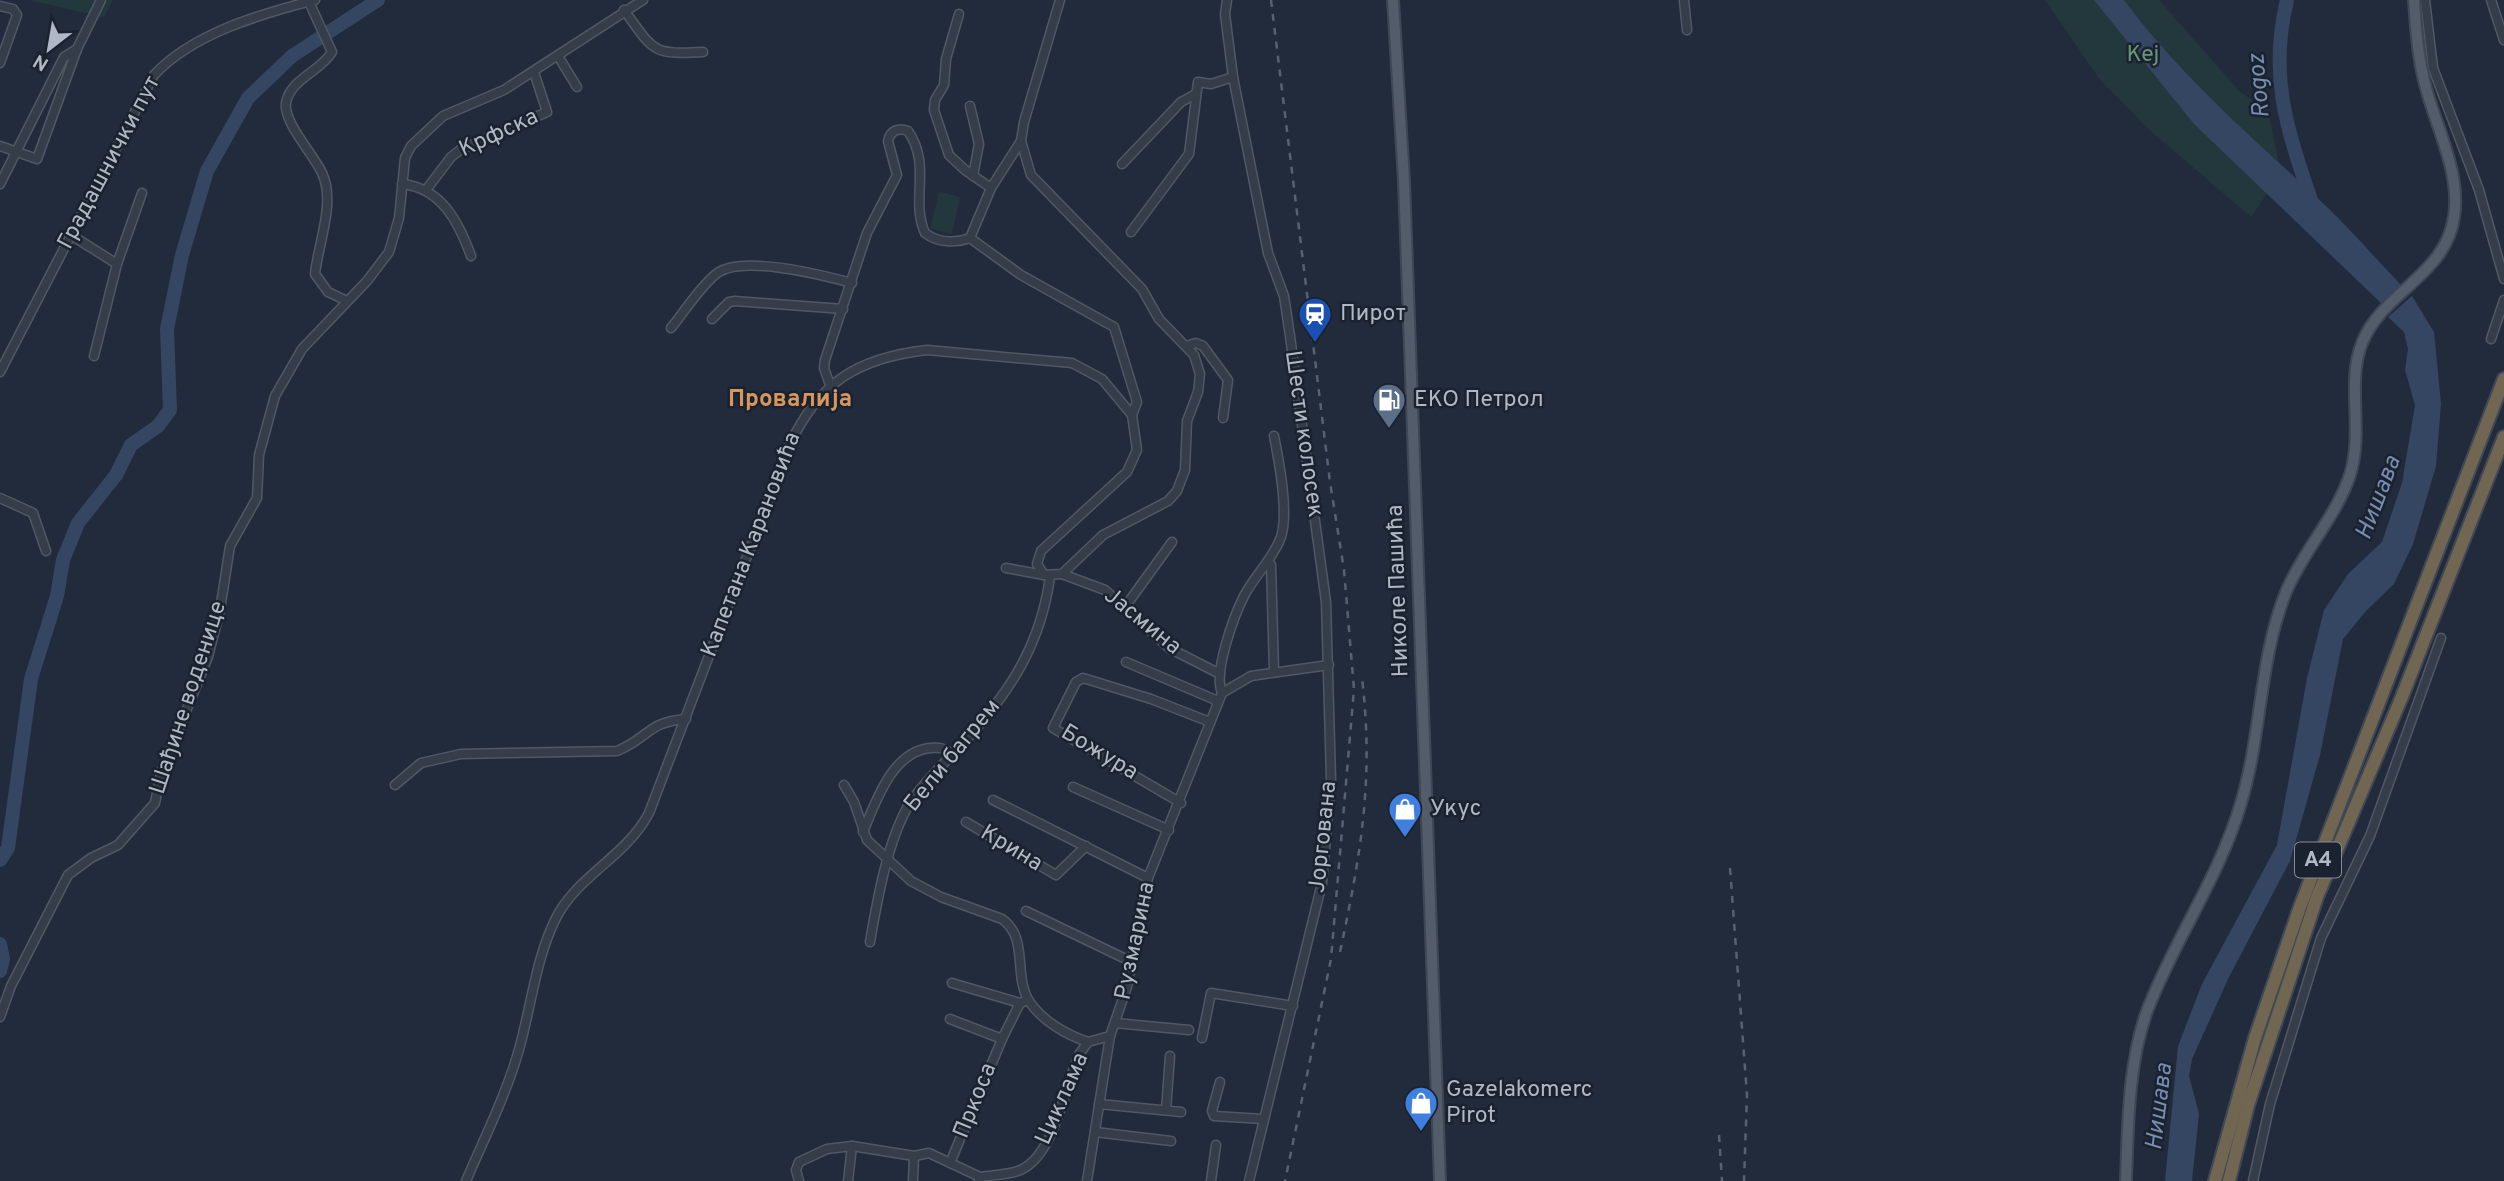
<svg xmlns="http://www.w3.org/2000/svg" width="2504" height="1181" font-family="Overpass,sans-serif">
  <style>
    .green { fill: #23383c }
    .water { fill: #354662 }
    .lines { fill: none; stroke-linecap: round; stroke-linejoin: round }
    .river { stroke: #354662; stroke-width: 14 }
    .minor-casing { stroke: #505866; stroke-width: 11 }
    .major-casing { stroke: #3f4654; stroke-width: 14 }
    .highway-casing { stroke: #404856; stroke-width: 16 }
    .minor { stroke: #353d4b; stroke-width: 8 }
    .major { stroke: #535c6b; stroke-width: 10 }
    .highway { stroke: #716652; stroke-width: 12 }
    .rail { stroke: #576172; stroke-width: 2.5; stroke-dasharray: 7 7; stroke-linecap: butt }
    .labels { text-anchor: middle; dominant-baseline: central; stroke-width: 5; stroke-linejoin: round; paint-order: stroke }
    .shield { fill: #1b222f; stroke: #838b99; stroke-width: 2 }
    .shield-label { font-size: 21px; font-weight: bold; fill: #b0b8c7 }
    .park-label { font-size: 23px; fill: #679875; stroke: #1b222f }
    .street-label { font-size: 23px; fill: #b0b8c7; stroke: #1b222f }
    .poi-label { font-size: 23px; fill: #b0b8c7; stroke: #1b222f; text-anchor: start }
    .water-label { font-size: 24px; font-style: italic; fill: #788db0; stroke: #1b222f }
    .neighbourhood-label { font-size: 24px; font-weight: bold; fill: #d5975d; stroke: #1b222f }
  </style>
  <rect width="100%" height="100%" fill="#222b3b"/>
  <g class="green">
    <path d="M28,0h85l-9,17z"/>
    <path d="M2045,0h114l81,92 28,19 13,62 -30,44 -106,-91 -47,-49z"/>
    <path d="M939,192l21,5 -8,37 -22,-5z"/>
  </g>
  <g class="water">
    <path d="M2094,0h30c58,78 132,141 203,207 26,25 49,52 74,78l-19,19 -188,-180z"/>
    <path d="M2412,296l22,36 7,72 -5,62 -23,78 -19,40 -28,27 -23,28 -23,116 -30,106 -61,116 -37,82 -3,17 10,38 -7,67h-27l13,-135 24,-62 75,-139 30,-167 17,-68 24,-36 34,-32 20,-59 13,-78 -10,-35 3,-21 -4,-17 -16,-15z"/>
  </g>
  <g class="lines">
    <g class="river">
      <path d="M2287,0c-19,78 1,132 26,206"/>
      <path d="M0,860l8,-12 23,-169 26,-83 6,-36 15,-37 38,-48 15,-30 27,-19 12,-16 -3,-81 15,-74 25,-84 41,-73 44,-42 86,-56"/>
      <path d="M0,944l3,15 -3,12"/>
    </g>
    <defs>
      <g id="minor">
        <path d="M1227,0l-2,14 8,63 35,176 16,43 6,40 36,266 5,177 -9,104 -73,298"/>
        <path d="M1684,0l3,30"/>
        <path d="M2425,0l8,68 46,122 25,89"/>
        <path d="M2491,0l13,40"/>
        <path d="M309,2l23,50c-12,20 -42,27 -46,51 -3,19 28,52 36,70 14,29 -4,71 -7,101l13,18 19,9"/>
        <path d="M0,6l13,3 4,6 -17,48"/>
        <path d="M624,10c30,41 27,45 79,42"/>
        <path d="M959,14l-13,45 -2,26 -9,15 -1,10 15,45 16,15 26,18"/>
        <path d="M558,56l19,31"/>
        <path d="M970,106l9,38 -6,32"/>
        <path d="M1021,141l-30,47 -21,50 51,37 93,52 23,75 -5,13"/>
        <path d="M0,146l37,13 40,-110"/>
        <path d="M1122,164l59,-62 13,-7"/>
        <path d="M0,184l64,-127 13,-8 24,-49"/>
        <path d="M402,184c40,4 57,39 69,72"/>
        <path d="M426,190l25,-33 9,-7 87,-38 -13,-40"/>
        <path d="M1131,232l58,-78 9,-72 13,2 22,-7"/>
        <path d="M71,235l46,29"/>
        <path d="M712,319l17,-17 6,-1 108,8"/>
        <path d="M671,328c14,-17 27,-39 45,-54 25,-20 106,1 136,9"/>
        <path d="M2491,339l13,-39"/>
        <path d="M1186,346l10,-3 7,3 25,34 -5,38"/>
        <path d="M94,356l23,-92 25,-71"/>
        <path d="M0,372l154,-297c39,-42 107,-61 161,-75"/>
        <path d="M830,385l-6,-17 1,-8 42,-127 30,-58 -9,-34c2,-10 10,-14 20,-10 24,35 2,68 17,102 13,10 30,10 45,5"/>
        <path d="M0,498l33,15 13,38"/>
        <path d="M1268,561l3,4 3,106"/>
        <path d="M1006,568l38,7"/>
        <path d="M1062,574l43,16 64,58 51,26"/>
        <path d="M1125,607l47,-65"/>
        <path d="M1126,662l92,39"/>
        <path d="M1222,693c-9,-21 12,-77 22,-97 11,-21 29,-37 37,-59 8,-25 -2,-76 -7,-101"/>
        <path d="M395,785l26,-22 40,-9 156,-3c32,-13 30,-29 69,-32"/>
        <path d="M844,785l10,17 13,38 44,41 30,16 61,22c27,19 11,56 27,82 13,20 38,34 59,41"/>
        <path d="M1073,787l96,43"/>
        <path d="M993,800l155,78"/>
        <path d="M1181,803l-128,-75 23,-46 7,-4 68,21 59,23"/>
        <path d="M966,822l90,53 30,-29"/>
        <path d="M863,832c13,-31 29,-80 67,-84 9,-1 14,0 21,5"/>
        <path d="M1026,911l106,51"/>
        <path d="M870,942c7,-41 18,-104 40,-139 15,-23 38,-43 56,-63 45,-49 75,-97 84,-163"/>
        <path d="M952,983l68,20"/>
        <path d="M0,1017l11,-31 57,-111 23,-17 27,-13 37,-42 6,-30 47,-116 12,-47 10,-64 27,-48 2,-43 16,-59 27,-47 65,-68 22,-29 10,-34 6,-60 6,-12 32,-30 61,-26 139,-90"/>
        <path d="M950,1019l52,20"/>
        <path d="M1115,1023l74,7"/>
        <path d="M1202,1038l9,-45 82,13"/>
        <path d="M1220,1082l-8,29 2,5 49,3"/>
        <path d="M1099,1104l82,8"/>
        <path d="M1166,1110l4,-54"/>
        <path d="M1095,1132l76,9"/>
        <path d="M950,1163l52,-124 18,-36 8,-3"/>
        <path d="M466,1181c18,-42 39,-84 52,-128 13,-44 17,-92 37,-133 21,-44 71,-63 94,-107l140,-367c30,-64 68,-88 138,-96l145,13 30,16 30,36 5,35 -10,22 -86,79 -4,13 7,11 18,-1 41,-39 65,-34 9,-10 8,-21 2,-49 11,-29 2,-18 -6,-19 -35,-36 -17,-30 -111,-114 -10,-34 3,-19 36,-122"/>
        <path d="M799,1181l-3,-11 3,-8 28,-13 25,-3"/>
        <path d="M848,1181l4,-35 62,10 15,-3 51,24"/>
        <path d="M913,1181l1,-25"/>
        <path d="M979,1181l1,-4c12,-2 26,-2 38,-6 37,-13 47,-87 62,-118l8,-11 22,-6 17,-49 21,-109 74,-185 29,-17 78,-11"/>
        <path d="M1087,1181l23,-145"/>
        <path d="M1211,1181l5,-36"/>
        <path d="M2253,1181l17,-77 51,-166 49,-102 71,-198"/>
      </g>
      <g id="major">
        <path d="M1393,0l11,181 36,1000"/>
        <path d="M2126,1181c2,-56 2,-117 21,-170 27,-71 73,-135 94,-208 21,-70 18,-144 45,-211 17,-41 50,-75 64,-117 14,-45 -4,-92 12,-132 20,-51 84,-68 92,-126 7,-43 -17,-88 -28,-129 -8,-29 -10,-58 -12,-88"/>
      </g>
      <g id="highway">
        <path d="M2215,1181l40,-143 45,-131 204,-528"/>
        <path d="M2229,1181l19,-76 69,-208 84,-198 103,-262"/>
      </g>
    </defs>
    <use href="#minor" class="minor-casing"/>
    <use href="#major" class="major-casing"/>
    <use href="#highway" class="highway-casing"/>
    <use href="#minor" class="minor"/>
    <use href="#major" class="major"/>
    <use href="#highway" class="highway"/>
    <g class="rail">
      <path d="M1271,0l59,482 14,88 10,119 -23,270 -46,222"/>
      <path d="M1730,868l17,227 -3,86"/>
      <path d="M1340,952c21,-99 34,-172 22,-274"/>
      <path d="M1719,1135l3,46"/>
    </g>
  </g>
  <defs>
    <symbol id="station-pin" viewBox="-11 -11 22 30"><path d="M0 17L-7.5 6A9.5 9.5 0 1 1 7.5 6Z" fill="#1a4fb4" stroke="#1b222f"/><path d="M-3-6H3Q5-6 5-4V2Q5 4 3 4L4.5 6H3L1.5 4h-3L-3 6H-4.5L-3 4Q-5 4-5 2V-4Q-5-6-3-6ZM-3.5-4v3h7v-3ZM-3.5 1v1.5H-2V1ZM2 1v1.5H3.5V1Z" fill="#fff"/></symbol>
    <symbol id="fuel-pin" viewBox="-11 -11 22 30"><path d="M0 17L-7.5 6A9.5 9.5 0 1 1 7.5 6Z" fill="#5c6f8a" stroke="#1b222f"/><path d="M-5.5-6h7V0h2V4h1.3V-2.5L3-4.5l.8-.8L6-3V5H2.5V1h-1V6h-7ZM-4.2-4.7v3.2H.2V-4.7Z" fill="#fff"/></symbol>
    <symbol id="shop-pin" viewBox="-11 -11 22 30"><path d="M0 17L-7.5 6A9.5 9.5 0 1 1 7.5 6Z" fill="#3f7fe0" stroke="#1b222f"/><path d="M-5-2.5h2.3a2.7 3.5 0 0 1 5.4 0H5L5.5 6h-11ZM-1.5-2.5h3a1.5 2.3 0 0 0-3 0Z" fill="#fff"/></symbol>
  </defs>
  <g fill-rule="evenodd">
    <use href="#station-pin" x="1296" y="295" width="38" height="52"/>
    <use href="#fuel-pin" x="1370" y="381" width="38" height="52"/>
    <use href="#shop-pin" x="1386" y="790" width="38" height="52"/>
    <use href="#shop-pin" x="1402" y="1084" width="38" height="52"/>
  </g>
  <g class="labels">
    <rect class="shield" x="2295" y="842.5" width="46" height="35" rx="5"/>
    <g class="shield-label">
      <text x="2318" y="860">A4</text>
    </g>
    <g class="park-label">
      <text x="2143" y="55">Кеј</text>
    </g>
    <g class="street-label">
      <text transform="translate(499 134) rotate(-25)">Крфска</text>
      <text transform="translate(110 163) rotate(-62)">Градашнички пут</text>
      <text transform="translate(1303 434) rotate(82)">Шести колосек</text>
      <text transform="translate(752 545) rotate(-69)">Капетана Карановића</text>
      <text transform="translate(1399 591) rotate(-92)">Николе Пашића</text>
      <text transform="translate(1142 622) rotate(39)">Јасмина</text>
      <text transform="translate(189 698) rotate(-72)">Шађине воденице</text>
      <text transform="translate(1099 753) rotate(31)">Божура</text>
      <text transform="translate(953 756) rotate(-51)">Бели багрем</text>
      <text transform="translate(1324 837) rotate(-84)">Јоргована</text>
      <text transform="translate(1011 849) rotate(31)">Крина</text>
      <text transform="translate(1136 941) rotate(-78)">Рузмарина</text>
      <text transform="translate(1063 1099) rotate(-66)">Циклама</text>
      <text transform="translate(976 1101) rotate(-68)">Пркоса</text>
    </g>
    <g class="poi-label">
      <text x="1340" y="314">Пирот</text>
      <text x="1414" y="400">ЕКО Петрол</text>
      <text x="1430" y="809">Укус</text>
      <text x="1446" y="1090">Gazelakomerc<tspan x="1446" dy="26">Pirot</tspan></text>
    </g>
    <g class="water-label">
      <text transform="translate(2260 86) rotate(-95)">Rogoz</text>
      <text transform="translate(2379 498) rotate(-69)">Нишава</text>
      <text transform="translate(2160 1107) rotate(-83)">Нишава</text>
    </g>
    <g class="neighbourhood-label">
      <text x="790" y="400">Провалија</text>
    </g>
  </g>
  <g transform="translate(49 49) rotate(211)" stroke="#1b222f" stroke-width="5" paint-order="stroke">
  <path d="M0-5L12 26L0 18L-12 26Z" fill="#b0b8c7"/>
  <text y="-10" font-size="19" font-weight="bold" text-anchor="middle" fill="#b0b8c7">N</text>
  </g>
</svg>
